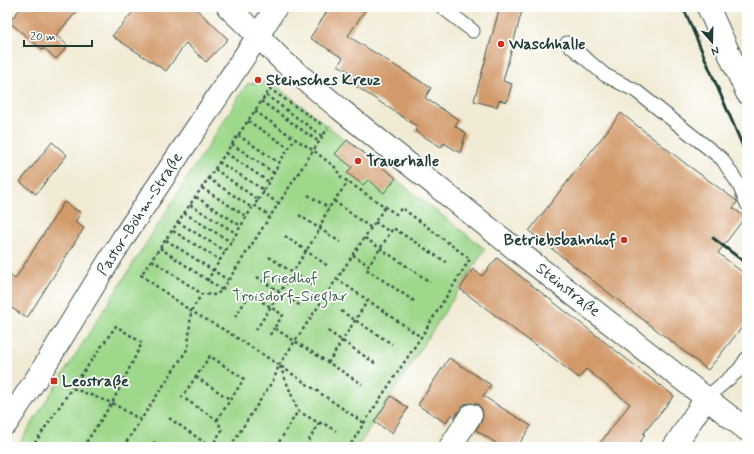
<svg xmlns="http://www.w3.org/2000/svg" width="754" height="454" font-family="Mynerve,sans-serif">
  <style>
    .green { fill: #9dd88b; stroke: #5e8a60 }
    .building { fill: #d29a6b }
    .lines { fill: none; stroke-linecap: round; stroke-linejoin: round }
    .service-casing { stroke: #3e574c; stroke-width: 15 }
    .minor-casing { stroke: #3e574c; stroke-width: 24 }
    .tertiary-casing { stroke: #3e574c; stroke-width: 24 }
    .path { stroke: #3e574c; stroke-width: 2.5; stroke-dasharray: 3 3; stroke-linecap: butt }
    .service { stroke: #fff; stroke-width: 13 }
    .minor { stroke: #fff; stroke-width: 22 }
    .tertiary { stroke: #fff; stroke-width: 22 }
    .rail { stroke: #1f3d34; stroke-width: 3 }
    .poi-dot { fill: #c8321e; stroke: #fff; stroke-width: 1.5 }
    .labels { text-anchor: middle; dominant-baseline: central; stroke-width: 3.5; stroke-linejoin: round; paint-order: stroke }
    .poi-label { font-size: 16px; font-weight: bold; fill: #1f3d34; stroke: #fff; text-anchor: start }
    .street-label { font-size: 16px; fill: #1f3d34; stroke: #fff }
    .park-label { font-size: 16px; fill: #3e644a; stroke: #fff }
  </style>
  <rect width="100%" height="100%" fill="#fff"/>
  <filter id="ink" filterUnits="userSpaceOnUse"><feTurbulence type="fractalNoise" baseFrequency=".025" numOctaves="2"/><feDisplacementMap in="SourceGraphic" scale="8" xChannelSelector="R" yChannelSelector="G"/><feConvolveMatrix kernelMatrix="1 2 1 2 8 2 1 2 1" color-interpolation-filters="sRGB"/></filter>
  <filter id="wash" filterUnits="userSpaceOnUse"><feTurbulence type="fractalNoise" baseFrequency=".012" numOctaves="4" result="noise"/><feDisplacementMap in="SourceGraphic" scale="16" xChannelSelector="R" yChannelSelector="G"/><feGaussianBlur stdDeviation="0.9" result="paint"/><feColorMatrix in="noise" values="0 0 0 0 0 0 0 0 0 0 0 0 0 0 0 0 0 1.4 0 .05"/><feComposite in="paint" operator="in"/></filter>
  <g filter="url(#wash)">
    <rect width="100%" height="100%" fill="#f1ebd5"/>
    <path class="green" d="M270,81l215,168 -127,198h-341l230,-363z"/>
    <g id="blocks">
      <g class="building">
        <path d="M22,7h59l-25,28 12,11 -12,13 -12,-11 -1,2 -34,-28z"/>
        <path d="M137,7h57l34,32 -22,23 -20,-19 -20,28 -54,-35 14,-15v-1z"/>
        <path d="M330,7h37l-19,29 83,52 -6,10 34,22 -4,6 11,7 -6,20 -16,-10 -3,4 -26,-16 3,-4 -73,-48 5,-7 -12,-7 5,-7 -33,-20z"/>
        <path d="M500,7h23l-20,74 9,3 -5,18 -8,-2 -2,7 -23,-6z"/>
        <path d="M621,113l65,51 51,37v1l-4,6 12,9 -27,36 29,23v45l-39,49 -179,-139z"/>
        <path d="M347,140l49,38 -12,15 -16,-13 -5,5 -16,-12 5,-6 -17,-13z"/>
        <path d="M52,142l15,13 -31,39 -16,-12z"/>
        <path d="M64,202l17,11 -6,9 9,6 -57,90 -20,-13v-32l8,6z"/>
        <path d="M497,258l177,138 -31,38 2,1 -8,12h-40l33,-43 -44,-35 -7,9 -44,-34v1l-75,-56 13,-20 9,7z"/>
        <path d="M449,358l42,27 -8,11 48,30 -14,21h-15l-26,-17 5,-8 2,-6 -1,-7 -4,-5 -7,-1 -6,1 -4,4 -6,9 -4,-3 -5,9 -28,-18z"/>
        <path d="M391,396l17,12 -16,25 -18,-11z"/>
      </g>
    </g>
  </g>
  <g filter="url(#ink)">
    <use href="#blocks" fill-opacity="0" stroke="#3e574c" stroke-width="1"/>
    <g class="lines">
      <defs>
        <g id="service">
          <path d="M442,7l31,24"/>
          <path d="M567,43l38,32 31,16 86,68 17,26 8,19"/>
          <path d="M706,398l33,-28 8,-12"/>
        </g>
        <g id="minor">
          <path d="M228,7l30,29 26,26 56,47 184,147 223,174"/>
          <path d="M450,447l21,-32"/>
          <path d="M674,447l32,-49"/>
        </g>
        <g id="tertiary">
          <path d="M708,7l39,86"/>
          <path d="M7,423l35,-53 81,-132 135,-202 18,-29"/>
        </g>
      </defs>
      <use href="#service" class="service-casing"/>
      <use href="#minor" class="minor-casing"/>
      <use href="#tertiary" class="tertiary-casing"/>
      <g class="path">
        <path d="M266,95l56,41"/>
        <path d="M261,101l58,41"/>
        <path d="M255,111l40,28 18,11 23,18 4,8 8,6 48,32 6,-6 68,51 -49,78 -57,86 -15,24"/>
        <path d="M248,121l41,27"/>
        <path d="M321,124l-51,-35 -92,133 -37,53 50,36 35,20 53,34 85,58"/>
        <path d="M238,135l41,28"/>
        <path d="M232,144l42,29"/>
        <path d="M226,153l43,29"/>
        <path d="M219,162l45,28 -1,3 15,10"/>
        <path d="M215,169l43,31 -4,5 16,11"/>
        <path d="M208,178l44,30 1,-1"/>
        <path d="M202,188l45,29"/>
        <path d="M264,190l10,-17 5,-10 16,-24"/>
        <path d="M308,195l21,13"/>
        <path d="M196,197l45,29"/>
        <path d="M258,200l5,-7"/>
        <path d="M334,201l37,27"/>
        <path d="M190,205l46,28"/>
        <path d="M184,213l47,29"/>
        <path d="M299,215l41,27"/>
        <path d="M178,222l47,29"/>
        <path d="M375,222l15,10"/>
        <path d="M173,231l47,29"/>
        <path d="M285,236l43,30"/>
        <path d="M365,238l65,44"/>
        <path d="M166,240l62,40"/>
        <path d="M160,248l62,42"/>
        <path d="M353,255l15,10"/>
        <path d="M269,257l46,30"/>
        <path d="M152,260l50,34"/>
        <path d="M257,277l45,30"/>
        <path d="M337,279l84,58"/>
        <path d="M207,281l45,-73"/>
        <path d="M414,301l-48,-32 14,-20 13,-21 53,34"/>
        <path d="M341,311l51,33"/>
        <path d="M235,317l15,-23 33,21 -9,13 88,56"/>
        <path d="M256,330l64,-101c4,-18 17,-32 28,-47"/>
        <path d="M328,331l48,33"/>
        <path d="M270,335l4,-7"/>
        <path d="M328,363l40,-63"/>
        <path d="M280,366l18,45"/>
        <path d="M196,377l35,23"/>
        <path d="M169,418l42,29"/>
        <path d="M319,423h4l13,8"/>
        <path d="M153,442l9,5"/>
        <path d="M38,447l-4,-3 38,-56"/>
        <path d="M83,447l29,-44 30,-60 -26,-17 -44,62 40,15 29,17"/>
        <path d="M123,447l65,-99 3,-37 11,-17 14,1 6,-5 106,-162"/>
        <path d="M211,447l11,-17 -5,-10 -35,-23 28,-41 34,23 -27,41"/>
        <path d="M230,447l44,-68 5,-14 106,-158"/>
        <path d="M276,447l22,-36 21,12 -14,24"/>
      </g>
      <use href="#service" class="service"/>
      <use href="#minor" class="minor"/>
      <use href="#tertiary" class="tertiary"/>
      <g class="rail">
        <path d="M683,7l64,149"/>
        <path d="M713,238l34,26"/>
      </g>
    </g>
  </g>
  <g class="poi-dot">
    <circle cx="501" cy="44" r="4"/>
    <circle cx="258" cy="80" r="4"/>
    <circle cx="358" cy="161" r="4"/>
    <circle cx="624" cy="240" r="4"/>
    <rect x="50" y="377" width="8" height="8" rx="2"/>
  </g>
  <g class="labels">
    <g class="poi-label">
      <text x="509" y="44">Waschhalle</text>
      <text x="266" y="80">Steinsches Kreuz</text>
      <text x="366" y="161">Trauerhalle</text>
      <text x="616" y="240" text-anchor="end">Betriebsbahnhof</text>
      <text x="62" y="381">Leostraße</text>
    </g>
    <g class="street-label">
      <text transform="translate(140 214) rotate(-57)">Pastor-Böhm-Straße</text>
      <text transform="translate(568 290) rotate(38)">Steinstraße</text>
    </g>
    <g class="park-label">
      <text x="290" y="278">Friedhof<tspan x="290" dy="18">Troisdorf-Sieglar</tspan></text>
    </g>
  </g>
  <rect width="754" height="454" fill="none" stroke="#fff" stroke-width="24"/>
  <g transform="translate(712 42) rotate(160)" stroke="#ffffff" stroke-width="3" paint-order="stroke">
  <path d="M0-3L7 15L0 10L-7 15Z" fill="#1f3d34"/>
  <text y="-6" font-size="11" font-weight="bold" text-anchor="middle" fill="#1f3d34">N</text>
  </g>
  <path d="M24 40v6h68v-6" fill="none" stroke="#1f3d34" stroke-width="2"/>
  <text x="30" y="40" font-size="12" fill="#1f3d34" stroke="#ffffff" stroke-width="3" paint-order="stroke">20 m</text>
</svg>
